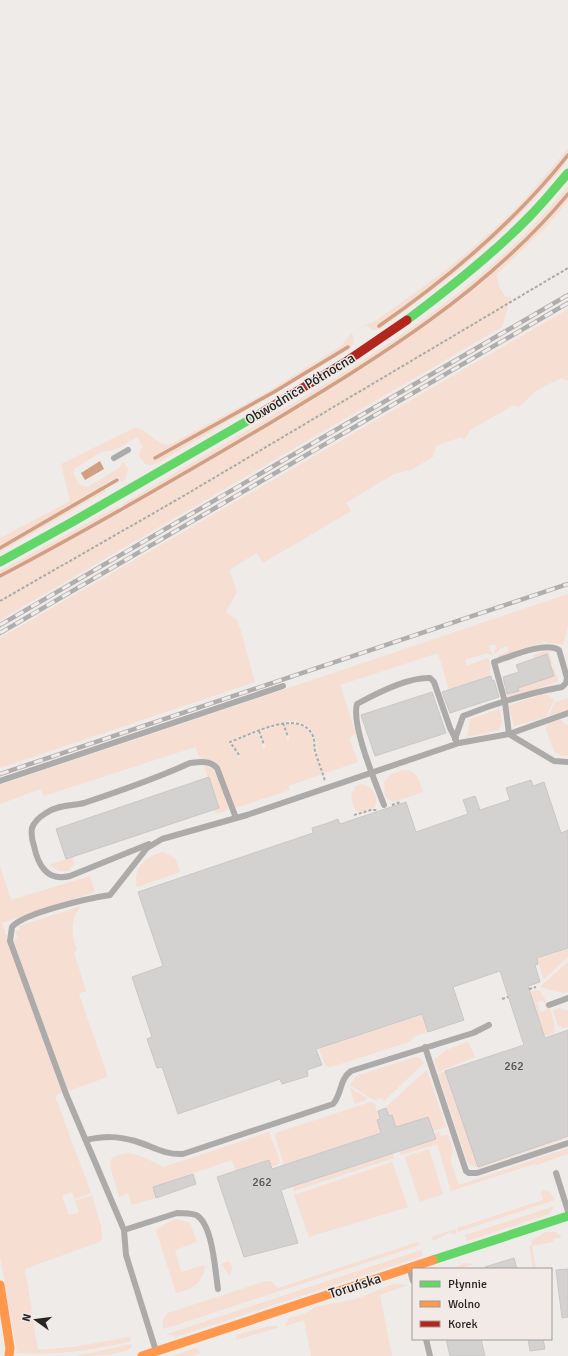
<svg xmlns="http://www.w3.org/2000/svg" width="568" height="1356" font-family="Signika,sans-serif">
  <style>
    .green { fill: #f6ded2; fill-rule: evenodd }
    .water { fill: #d19f83 }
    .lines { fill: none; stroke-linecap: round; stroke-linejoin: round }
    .stream { stroke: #d19f83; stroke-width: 3.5 }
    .building { fill: #d4d2d0; stroke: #cac7c6 }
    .path { stroke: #abaaa8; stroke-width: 2; stroke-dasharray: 3 2; stroke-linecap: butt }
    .lane { stroke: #adabaa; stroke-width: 6 }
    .fast { stroke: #63d668; stroke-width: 9 }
    .slow { stroke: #ff974d; stroke-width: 9 }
    .jam { stroke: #b3261e; stroke-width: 9 }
    .rail-casing { stroke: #afaead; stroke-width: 4.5 }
    .rail { stroke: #f1eae6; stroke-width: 3; stroke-dasharray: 9; stroke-linecap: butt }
    .labels { text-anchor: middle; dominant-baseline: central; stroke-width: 3; stroke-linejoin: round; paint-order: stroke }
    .number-label { font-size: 12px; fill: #53504f }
    .street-label { font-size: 14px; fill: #272423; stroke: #f1eae6 }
  </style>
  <rect width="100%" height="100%" fill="#eeebe9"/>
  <g class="green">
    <path d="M568,148c0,4 0,9 -1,12 -5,11 -17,21 -25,30 -49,56 -102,96 -162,139l-7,1 -8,-5 -13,7 2,10 -4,7 -192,114 -7,2 -6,-1 -6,-8 1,-5 3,-4 -6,-10 -22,13 -14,2 -27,17v6l6,10 8,2 31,-19 4,-6 5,6 -3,12 -4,2 -3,-6 -15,9 3,6 -106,61v-14l70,-37 -9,-37 73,-36c14,-1 21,19 37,16l96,-52 74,-46 11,-14 23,-11c76,-52 137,-100 193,-173z"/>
    <path d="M568,186v15l-21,25 -50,48 2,13 7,10h5l-9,30 -502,293v-49l118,-65 4,6 4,-2 -3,-6c44,-26 88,-53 133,-79 113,-66 229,-136 312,-239z"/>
    <path d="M568,309v72l-7,-3 -24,12 -18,17 -5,-2 -44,25 -5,9 -4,-2 -25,9 -3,11 -22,13 -17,4 -48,29 5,8 -88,52 -6,-10 -28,17 8,22 -11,20 12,9 17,61 -255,86v-130z"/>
    <path d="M568,594v32l-5,19 -18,-3 -48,16 2,-3 10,-4 -3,-5 -6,3 -1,2 -4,3 -1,-4 3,-1 -2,-5 -7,2 5,8 -3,1 -3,-2 -22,7 2,6 21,-8 3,11 -2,1 2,6 -42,14 -11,-37 -98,32 16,49 -7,4 9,24 -35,12c-2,-7 -5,-14 -6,-21 -1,-4 0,-9 -1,-13 -3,-15 -19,-21 -32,-18l-55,20 10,16 2,-2 -10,-13 27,-10 5,16 3,-2 -6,-15 23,-8 4,16 3,-1 -6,-15 9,-1 11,4 5,4 4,9 1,11 8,23 -34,12 2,4 -55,18 -16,-43 -5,-4 -14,-3 -5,-11 -151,49 -4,-7 -40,15v-19z"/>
    <path d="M548,650l5,14 -3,1 -3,-11 -13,5 -1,-4z"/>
    <path d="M554,667l4,13 -1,2 -44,15 -5,-1 -5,-15 2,-1 6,14 8,-3 -1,-3 36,-12 -2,-8z"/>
    <path d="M540,695h8l6,5 -8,17 -32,9 -5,-19 2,-2z"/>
    <path d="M568,698v12l-20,6 7,-14z"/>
    <path d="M500,709l2,15 -3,6 -32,7 3,-18z"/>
    <path d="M560,719l6,6 2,-1v32h-7l-7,-5 -8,-22 2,-6z"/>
    <path d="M204,766l8,2c8,11 14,28 16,41l-8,4h-3l-3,-3 5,-2z"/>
    <path d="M402,770c15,-2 17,11 21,22l-30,10 -8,-6 -1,-14 8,-8z"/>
    <path d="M362,784c11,2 18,14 12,24l-15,4 -5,-4 -3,-14 5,-8z"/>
    <path d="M163,852l12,6 5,14 -43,15c-5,-20 9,-30 26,-35z"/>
    <path d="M73,857l1,7 -6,7h-9l-10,-6z"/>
    <path d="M0,866l11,34 79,-24 5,16 -93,31 60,169 -7,4 36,97 -16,6 -3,-7 -10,4 7,19 10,-3 -4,-11 17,-6 9,31 1,15 -77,28 6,37 2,3h-2l7,41 35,-3 57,-10 1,4c-38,9 -75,15 -114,12l-17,-97z"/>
    <path d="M81,906c-11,13 -10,29 -4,44l-3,2 12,39 -7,3 29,83 -40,14 -55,-151 5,-2 -3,-7 5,-1 -1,-4z"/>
    <path d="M568,949v8l-24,22 -7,-20z"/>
    <path d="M568,962v30l-5,1 -23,-6z"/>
    <path d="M539,990c8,11 17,29 15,43l-9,3 -15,-44zM543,1000l4,10 -7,2 -3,-10z"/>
    <path d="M559,1008l9,3v16l-5,1 -5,-3 -5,-15z"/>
    <path d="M422,1014l6,18 -13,4 -6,6 -78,25 -5,-1 -8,-18z"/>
    <path d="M468,1042l7,15 -37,15 -4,-12 12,-10z"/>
    <path d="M415,1057l5,1 4,5 -40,38 -2,-3 -8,2 -24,-15 6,-9z"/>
    <path d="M427,1070l19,57 -13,4 -5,-14 -35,11v-2l2,-2 -3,-8h-3l-3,-9z"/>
    <path d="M445,1071l33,96 90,-31v2l-88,30 -9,-2 -4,-5 -29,-87z"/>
    <path d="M350,1088l17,10 -1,2 -11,4z"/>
    <path d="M370,1102l5,2 8,28 -99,33 -9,-29 1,-3z"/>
    <path d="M439,1131l2,6 7,-3 5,17 -3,9 9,25 109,-37v6l-31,11 -3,-1 -83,27 -14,-47 -36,11 -1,-4z"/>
    <path d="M269,1132l11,29 -2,3 -7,3 -2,-7 -33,11 -4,-11 -79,27 3,11 -24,7 -4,-12 -9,4 -9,-31 1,-7c19,-13 34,0 53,8z"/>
    <path d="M429,1149l14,45 -23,8 -15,-45z"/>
    <path d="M392,1153l2,5 -100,33 -2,-5z"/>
    <path d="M392,1162l16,45 -99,30 -15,-42z"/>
    <path d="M543,1190l7,2 5,8 -97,32 -1,-4 86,-28 -2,-7z"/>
    <path d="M555,1206l-6,8 -82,27 -2,-6z"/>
    <path d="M176,1219l14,4 7,19 -22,8 6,22 23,-7 1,2c-5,19 -11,21 -29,26l-20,-63 9,-6z"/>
    <path d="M455,1229l2,4 -5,1 -1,-2 -18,9 -2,-4z"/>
    <path d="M546,1232h9l7,5 -9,2v3l-21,4 4,23h-3l-4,-23 3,-1 -1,-4z"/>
    <path d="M418,1242l2,3 -256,84c-3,-7 -1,-11 4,-16l98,-32h5l7,7z"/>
    <path d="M421,1250l2,6 -247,81 -9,-3z"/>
    <path d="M229,1261l3,6 -2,9 -9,-12z"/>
    <path d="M464,1263l10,1 -16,5h-18l17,-2z"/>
    <path d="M393,1284l15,1 -28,10 12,61h-81l-7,-36 -19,6 4,-8 15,-4 12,-7 40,-8z"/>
    <path d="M268,1326h9l1,2 -42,12 1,-5z"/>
    <path d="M132,1344l-1,4c-15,8 -37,8 -55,8z"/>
    <path d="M195,1348l4,2 1,3 -8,3h-19z"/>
  </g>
  <path class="water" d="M100,461l4,8 -19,11 -4,-7z"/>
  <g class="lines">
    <g class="stream">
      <path d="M379,326c71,-49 136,-104 189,-171"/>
      <path d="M155,458l119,-66 74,-45"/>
      <path d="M0,548l117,-68"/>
      <path d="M0,576c90,-47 177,-98 265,-150 109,-66 220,-132 303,-232"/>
    </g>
  </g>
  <g class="building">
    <path d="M547,654l7,22 -36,12 1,3 -12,3 -4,-17 16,-5 -3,-7z"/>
    <path d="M491,676l1,5 2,-1 5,17 -49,16 -8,-21z"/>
    <path d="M432,692l14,41 -71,23 -14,-41z"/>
    <path d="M209,777l10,31 -153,51 -10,-30z"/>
    <path d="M531,780l2,6 11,-4 17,51 7,-3v118l-31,10 1,6 -3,1 5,17 -12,4 17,52 23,-8v106l-90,31 -33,-96 79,-26 -24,-74 -47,16 11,33 -36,12 -6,-18 -106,35 6,16 -15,5 1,6 -26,8 -2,-5 -102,35 -16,-47 -5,1 -10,-29 5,-2 -20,-60 31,-11 -25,-74 175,-59 -1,-5 13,-4 13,-5 2,5 66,-22 10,30 52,-18 -5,-14 12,-4 5,14 30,-10 -4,-12z"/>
    <path d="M386,1108l3,8 3,-1 4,12 32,-10 8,22 -155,51 17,53 -54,14 -27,-80 52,-17 3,9 109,-36 -4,-13 3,-1 -2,-8z"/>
    <path d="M193,1174l3,10 -40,14 -3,-11z"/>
    <path d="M514,1258l3,11h-31l-1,-2z"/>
    <path d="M568,1269v48l-6,1 -6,-48z"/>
    <path d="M446,1339h35l4,17h-35z"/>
    <path d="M528,1339h15l2,10 -15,2z"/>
  </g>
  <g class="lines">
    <g class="path">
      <path d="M0,601l180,-103 388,-230"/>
      <path d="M283,723l5,14"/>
      <path d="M259,731l5,14"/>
      <path d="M239,755l-9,-13c20,-7 70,-35 83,-6 2,5 1,10 2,15 3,10 7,20 10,30"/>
      <path d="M392,805l8,-3"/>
      <path d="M354,815l17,-5h6"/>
      <path d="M529,989l7,-2"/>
      <path d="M502,999l6,-2"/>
    </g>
    <g class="lane">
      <path d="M114,458l14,-8"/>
      <path d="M455,739l8,-23c31,-12 66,-23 99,-29l4,-4 1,-5 -8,-28c-15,-9 -49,7 -65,12l11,40 4,32 59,-21"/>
      <path d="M0,781l283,-95"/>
      <path d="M384,805c-8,-21 -33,-80 -27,-101 18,-10 52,-27 73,-26l4,4 16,46 6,12"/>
      <path d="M149,844l-79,32c-23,6 -32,-11 -36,-30 -2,-6 -3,-12 -2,-18 2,-6 9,-12 14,-15 11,-8 26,-7 38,-10 36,-12 71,-24 106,-40 9,-1 20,-3 27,5l19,50"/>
      <path d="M549,1005l19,-7"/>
      <path d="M425,1047l41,124 3,2h8l91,-30"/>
      <path d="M86,1140c19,-4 30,-4 49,1 17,5 29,14 48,13l150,-50c9,-10 6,-24 18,-33l122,-38 16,-8"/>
      <path d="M556,1173l12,38"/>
      <path d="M124,1230l53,-17c6,0 13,0 19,2 17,9 19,56 22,74"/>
      <path d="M410,1270l3,11"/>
      <path d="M426,1339l4,17"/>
      <path d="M156,1351l-30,-96 -2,-25 -58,-136 -56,-153 2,-14c11,-14 78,-29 98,-32l37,-47 15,-9 85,-24 212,-72 50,-9 45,27 14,1"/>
    </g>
    <g class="fast">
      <path d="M407,320c43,-32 85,-65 122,-103 14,-14 26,-29 39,-44"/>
      <path d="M0,562l74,-41 187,-108"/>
      <path d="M433,1260l135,-44"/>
    </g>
    <g class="slow">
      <path d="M0,1285l10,63 -1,8"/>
      <path d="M142,1356l291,-96"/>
    </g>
    <path class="jam" d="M261,413l86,-52 60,-41"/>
    <defs>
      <g id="rail">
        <path d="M0,625l568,-330"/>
        <path d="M0,633l568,-330"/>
        <path d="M0,774l568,-190"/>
      </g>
    </defs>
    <use href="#rail" class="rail-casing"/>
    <use href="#rail" class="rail"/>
  </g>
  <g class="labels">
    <g class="number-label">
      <text x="514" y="1066">262</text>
      <text x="262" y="1182">262</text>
    </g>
    <g class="street-label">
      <text transform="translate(300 389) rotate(-31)">Obwodnica Północna</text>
      <text transform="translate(355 1286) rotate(-18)">Toruńska</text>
    </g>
  </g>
  <rect x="412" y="1268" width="140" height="72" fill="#f1eae6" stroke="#a09b98"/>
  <rect x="420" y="1281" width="20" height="6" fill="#63d668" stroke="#a09b98"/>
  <text x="448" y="1288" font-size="12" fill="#272423">Płynnie</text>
  <rect x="420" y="1301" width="20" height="6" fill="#ff974d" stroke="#a09b98"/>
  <text x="448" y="1308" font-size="12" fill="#272423">Wolno</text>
  <rect x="420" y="1321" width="20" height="6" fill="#b3261e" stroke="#a09b98"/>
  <text x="448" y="1328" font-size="12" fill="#272423">Korek</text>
  <g transform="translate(36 1320) rotate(284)" stroke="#f1eae6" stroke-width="3" paint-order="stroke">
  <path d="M0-3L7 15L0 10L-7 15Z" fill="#272423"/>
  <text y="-6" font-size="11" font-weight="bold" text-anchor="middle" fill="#272423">N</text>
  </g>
</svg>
